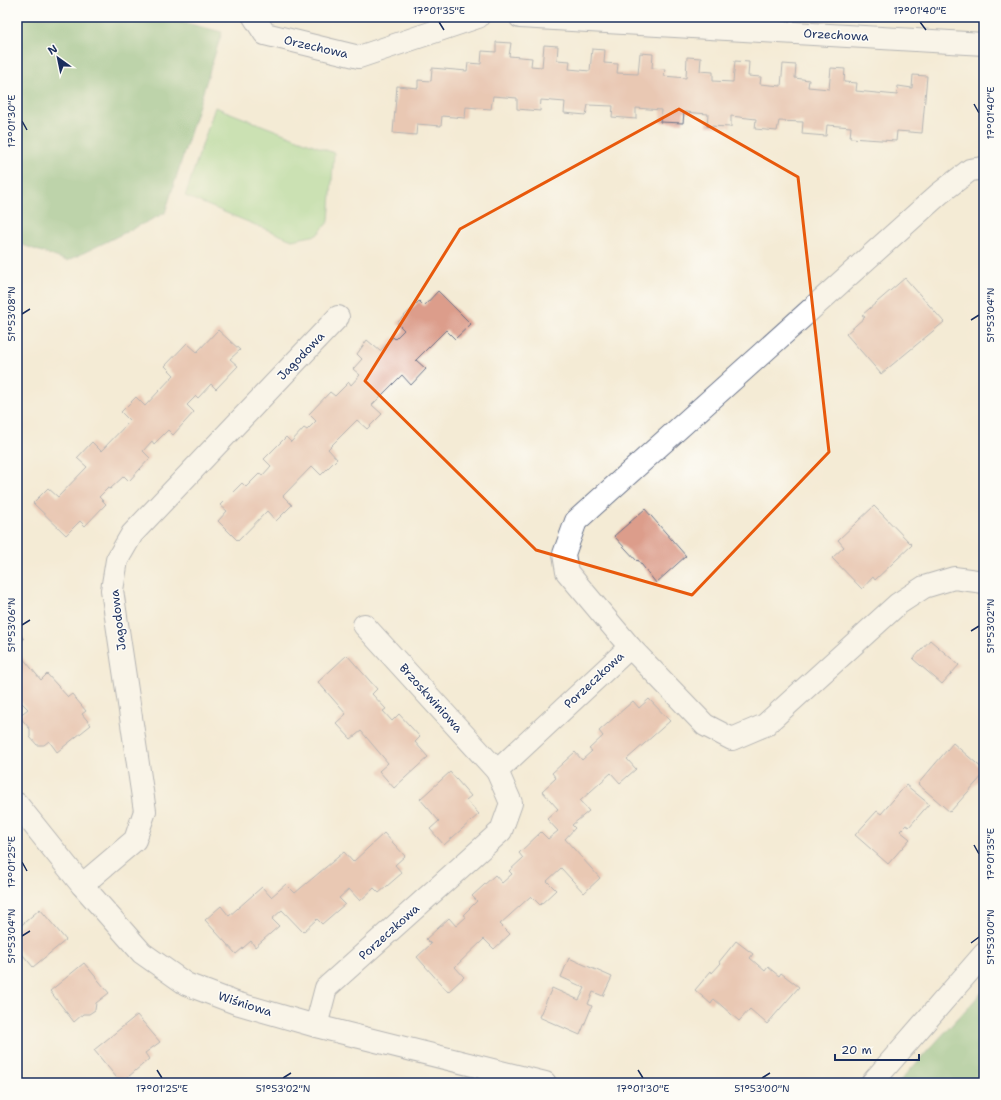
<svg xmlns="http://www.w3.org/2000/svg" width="1001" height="1100" font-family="'Shantell Sans',sans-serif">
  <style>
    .green { fill: #99d58a; stroke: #5a8274 }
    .forest { fill: #7ab676; stroke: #4a726a }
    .building { fill: #dc9d8b }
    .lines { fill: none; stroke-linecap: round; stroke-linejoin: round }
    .minor-casing { stroke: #677188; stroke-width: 24 }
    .minor { stroke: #fff; stroke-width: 22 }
    .marked { fill: none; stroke: #e8590c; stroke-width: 3; stroke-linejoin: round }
    .ticks { fill: none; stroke: #1b2f5e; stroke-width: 1.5 }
    .labels { text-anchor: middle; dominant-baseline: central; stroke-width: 3; stroke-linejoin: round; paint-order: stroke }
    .street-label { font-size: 12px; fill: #1b2f5e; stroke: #fdfcf7 }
    .neatline { fill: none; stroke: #1b2f5e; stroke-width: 1.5 }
    .ticks-label { font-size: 10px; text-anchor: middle; fill: #1b2f5e }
  </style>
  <rect width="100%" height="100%" fill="#fdfcf7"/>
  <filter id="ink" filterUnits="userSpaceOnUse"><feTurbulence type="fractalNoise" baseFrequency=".025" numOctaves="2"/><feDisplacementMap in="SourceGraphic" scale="8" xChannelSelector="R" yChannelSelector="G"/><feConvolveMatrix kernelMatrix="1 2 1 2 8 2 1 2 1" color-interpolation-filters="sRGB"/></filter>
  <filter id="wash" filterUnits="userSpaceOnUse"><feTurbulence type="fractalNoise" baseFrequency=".012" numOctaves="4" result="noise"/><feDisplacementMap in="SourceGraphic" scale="16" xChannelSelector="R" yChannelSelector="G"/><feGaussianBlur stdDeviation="0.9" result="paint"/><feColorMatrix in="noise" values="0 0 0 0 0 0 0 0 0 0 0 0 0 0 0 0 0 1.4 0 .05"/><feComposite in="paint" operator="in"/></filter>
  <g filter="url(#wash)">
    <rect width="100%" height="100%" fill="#f4ebd5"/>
    <path class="green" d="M215,107l119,46 -5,68 -12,14 -25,5 -107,-44z"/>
    <g class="forest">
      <path d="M17,17h145l60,15 -57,181 -98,48 -50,-18z"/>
      <path d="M984,990v93h-86z"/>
    </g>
    <g id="blocks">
      <g class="building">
        <rect x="296" y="17" width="14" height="4"/>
        <path d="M496,42l15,1 -2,13 23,2 -1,8 11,1 2,-22 14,1 -1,14 13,1 -1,8 21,2 2,-22 13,1 -1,13 14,1 -1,9 21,1 2,-21 13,1 -1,14 13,1 -1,7 22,2 1,-21 14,1 -1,13 13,1v9l20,1 2,-21 14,1 -1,14 13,1 -1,7 21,2 2,-22 13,1 -1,13 14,2 -1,7 21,2 2,-21 14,1 -1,13 13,1 -1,8 41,4 1,-9 14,2 1,-13 14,1 -5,57 -25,-2 -1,10 -46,-3 1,-11 -24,-2 -1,11 -24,-2 1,-12 -24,-1 -2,10 -22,-2 1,-10 -25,-3v11l-24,-1 1,-12 -24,-2 -1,11 -23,-1 1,-12 -25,-2v11l-24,-2 1,-11 -25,-1 -2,10 -22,-2 1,-11 -24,-2 -1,11 -23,-2v-11l-24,-2 -2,13 -25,-2 -1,11 -23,-2 -1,10 -24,-2 -1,11 -23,-2 4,-47 21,2v-8l13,1 1,-13 35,3 1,-8 13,1 1,-13 14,1z"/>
        <path d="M905,278l39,44 -63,52 -35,-40 19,-17 -3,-2z"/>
        <path d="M438,291l33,33 -16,15 -9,-9 -30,30 10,9 -15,16 -9,-10 -30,30 10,9 -15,15 -10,-9 -29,29 9,10 -16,16 -9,-9 -29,30 9,9 -16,16 -9,-10 -29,30 -20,-20 9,-10 -7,-6 22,-22 4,4 14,-14 2,3 9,-10 -7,-7 22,-22 5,5 13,-14 3,2 9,-9 -7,-7 21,-22 5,4 14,-14 2,3 9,-10 -7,-6 9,-10 -5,-5 10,-14 13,11 13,-14 2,2 9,-9 -7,-7 22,-22 5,5z"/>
        <path d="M218,330l22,20 -10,9 8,7 -22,23 -5,-5 -13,14 -2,-2 -9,9 7,7 -21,23 -5,-5 -14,14 -2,-3 -9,10 7,7 -21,23 -5,-5 -14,13 -2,-1 -9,9 7,7 -21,22 -5,-5 -14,14 -33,-32 15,-15 10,9 29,-30 -10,-9 15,-16 9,9 29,-30 -9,-9 15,-15 9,9 29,-31 -9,-9 22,-23 10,9z"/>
        <path d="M874,506l38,39 -37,35 -2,-3 -11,12 -30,-31 12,-11 -6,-7z"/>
        <path d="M645,509l41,47 -30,27 -18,-23 -1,1 -23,-25z"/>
        <path d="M17,631l7,8 -7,6z"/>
        <path d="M930,640l29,25 -17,19 -29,-25z"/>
        <path d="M17,651l24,29 6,-6 21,23 4,-3 14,17 -4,3 9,11 -34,27 -8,-11 -5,4h-7l-7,-8v-8l-11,-13 9,-7 -11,-11z"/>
        <path d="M347,655l30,34 -5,5 14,15 -3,2 9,10 7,-7 21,23 -5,5 13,15 -34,31 -15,-17 9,-8 -27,-32 -10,8 -15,-16 10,-9 -28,-32z"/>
        <path d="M984,686v9l-4,-4z"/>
        <path d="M649,699l21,22 -43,38 9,10 -16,14 -9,-10 -31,28 9,10 -17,14 3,3 -10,11 35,39 -16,15 -23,-25 -14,13 9,9 -16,15 -9,-9 -31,28 10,10 -16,15 -10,-10 -29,28 9,10 -16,15 -31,-35 14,-13 -5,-5 23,-21 7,8 10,-9 -3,-2 14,-14 -5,-5 23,-21 7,8 10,-9 -3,-3 14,-13 -4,-5 22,-21 7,7 10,-8 -11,-12 11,-10 -16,-18 14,-13 -4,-5 23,-21 7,8 10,-9 -3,-2 14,-13 -4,-5 34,-30 6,7z"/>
        <path d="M953,743l31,27v4l-34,38 -32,-28z"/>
        <path d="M450,772l21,24 -5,4 13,14 -35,31 -14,-16 9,-8 -19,-22z"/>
        <path d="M906,785l23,19 -20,23 -3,-2 -6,6 10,8 -22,25 -33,-29 22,-24 4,3z"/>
        <path d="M384,833l21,23 -10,9 7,8 -23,20 -5,-5 -14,13 -11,-12 -10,9 6,6 -23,20 -5,-5 -14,13 -21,-22 -10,9 7,7 -24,21 -4,-6 -15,13 -31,-34 16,-14 8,10 33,-29 9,10 15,-13 9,9 49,-41 9,10z"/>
        <path d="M40,909l26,31 -33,27 -16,-19v-19z"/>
        <path d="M736,941l17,13 -3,4 15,13 3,-4 11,9 2,-3 18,14 -32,37 -17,-15 -11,12 -25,-22 -3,5 -16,-14 16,-19 1,2 9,-10 -2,-1z"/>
        <path d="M569,958l43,19 -9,19 -10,-4 -5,12 4,2 -12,29 -41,-18 13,-29 27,12 6,-12 -24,-11z"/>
        <path d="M84,963l25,30 -13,10 -1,7 -6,4h-6l-9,8 -24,-31z"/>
        <path d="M137,1015l23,27 -15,11 4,6 -28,24 -27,-33z"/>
      </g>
    </g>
  </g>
  <g filter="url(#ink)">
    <use href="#blocks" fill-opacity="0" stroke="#677188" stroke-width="1"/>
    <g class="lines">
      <defs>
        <g id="minor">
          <path d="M254,17l11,17 94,23 119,-40"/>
          <path d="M520,17l464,27"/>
          <path d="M364,625l133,146"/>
          <path d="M630,647l-63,-75 -3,-18 12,-33 363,-327 31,-24 14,-2"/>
          <path d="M17,804l65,81 60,68 44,31 50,19 80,23 229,57"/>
          <path d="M82,885l53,-45 10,-29 -33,-221 5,-30 15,-26 206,-217"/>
          <path d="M316,1026l10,-38 175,-157 10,-28 -14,-32 133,-124 75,78 27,14 33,-14 133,-121 26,-17 30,-9 30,4"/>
          <path d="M872,1083l112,-129"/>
        </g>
      </defs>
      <use href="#minor" class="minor-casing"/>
      <use href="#minor" class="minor"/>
    </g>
  </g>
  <path d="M0 0H1001V1100H0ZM679,109l119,68 31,275 -137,143 -156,-45 -171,-169 95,-152z" fill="#f4ebd5" fill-opacity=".55" fill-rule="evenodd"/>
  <path class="marked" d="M679,109l119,68 31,275 -137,143 -156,-45 -171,-169 95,-152z"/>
  <path class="ticks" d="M439,22l5,8M920,22l6,8M974,104l5,9M22,121l5,9M22,314l8,-5M971,320l8,-5M22,625l8,-5M971,631l8,-5M974,845l5,9M22,862l5,9M22,936l8,-5M971,943l8,-6M157,1070l5,8M638,1070l5,8M283,1078l8,-5M762,1078l8,-5"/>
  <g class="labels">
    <g class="street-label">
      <text transform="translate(836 35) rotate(3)">Orzechowa</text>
      <text transform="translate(316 47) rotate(13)">Orzechowa</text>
      <text transform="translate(301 356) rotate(-46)">Jagodowa</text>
      <text transform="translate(118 620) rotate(-97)">Jagodowa</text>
      <text transform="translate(594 680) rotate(-43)">Porzeczkowa</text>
      <text transform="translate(431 698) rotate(48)">Brzoskwiniowa</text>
      <text transform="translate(389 932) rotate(-42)">Porzeczkowa</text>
      <text transform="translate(245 1004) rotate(18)">Wiśniowa</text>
    </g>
  </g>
  <rect width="1001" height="1100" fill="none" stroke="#fdfcf7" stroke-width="44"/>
  <g transform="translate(58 58) rotate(327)" stroke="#fdfcf7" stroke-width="3" paint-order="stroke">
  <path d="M0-3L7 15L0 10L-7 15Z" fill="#1b2f5e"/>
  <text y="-6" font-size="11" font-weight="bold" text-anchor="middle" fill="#1b2f5e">N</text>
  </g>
  <path d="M835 1054v6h84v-6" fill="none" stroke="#1b2f5e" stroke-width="2"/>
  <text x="841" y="1054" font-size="12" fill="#1b2f5e" stroke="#fdfcf7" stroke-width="3" paint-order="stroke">20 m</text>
  <rect x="22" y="22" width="957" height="1056" class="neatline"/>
  <g class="ticks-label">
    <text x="439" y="14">17°01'35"E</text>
    <text x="920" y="14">17°01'40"E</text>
    <text transform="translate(990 113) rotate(-90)" y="4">17°01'40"E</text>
    <text transform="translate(11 121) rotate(-90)" y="4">17°01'30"E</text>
    <text transform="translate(11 314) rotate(-90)" y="4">51°53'08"N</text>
    <text transform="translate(990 315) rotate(-90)" y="4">51°53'04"N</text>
    <text transform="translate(11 625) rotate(-90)" y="4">51°53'06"N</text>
    <text transform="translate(990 626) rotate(-90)" y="4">51°53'02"N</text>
    <text transform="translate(990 854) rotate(-90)" y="4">17°01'35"E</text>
    <text transform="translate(11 862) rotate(-90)" y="4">17°01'25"E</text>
    <text transform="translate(11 936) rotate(-90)" y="4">51°53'04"N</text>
    <text transform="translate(990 937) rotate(-90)" y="4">51°53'00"N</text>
    <text x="162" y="1092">17°01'25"E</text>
    <text x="283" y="1092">51°53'02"N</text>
    <text x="643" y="1092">17°01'30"E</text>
    <text x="762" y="1092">51°53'00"N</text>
  </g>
</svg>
